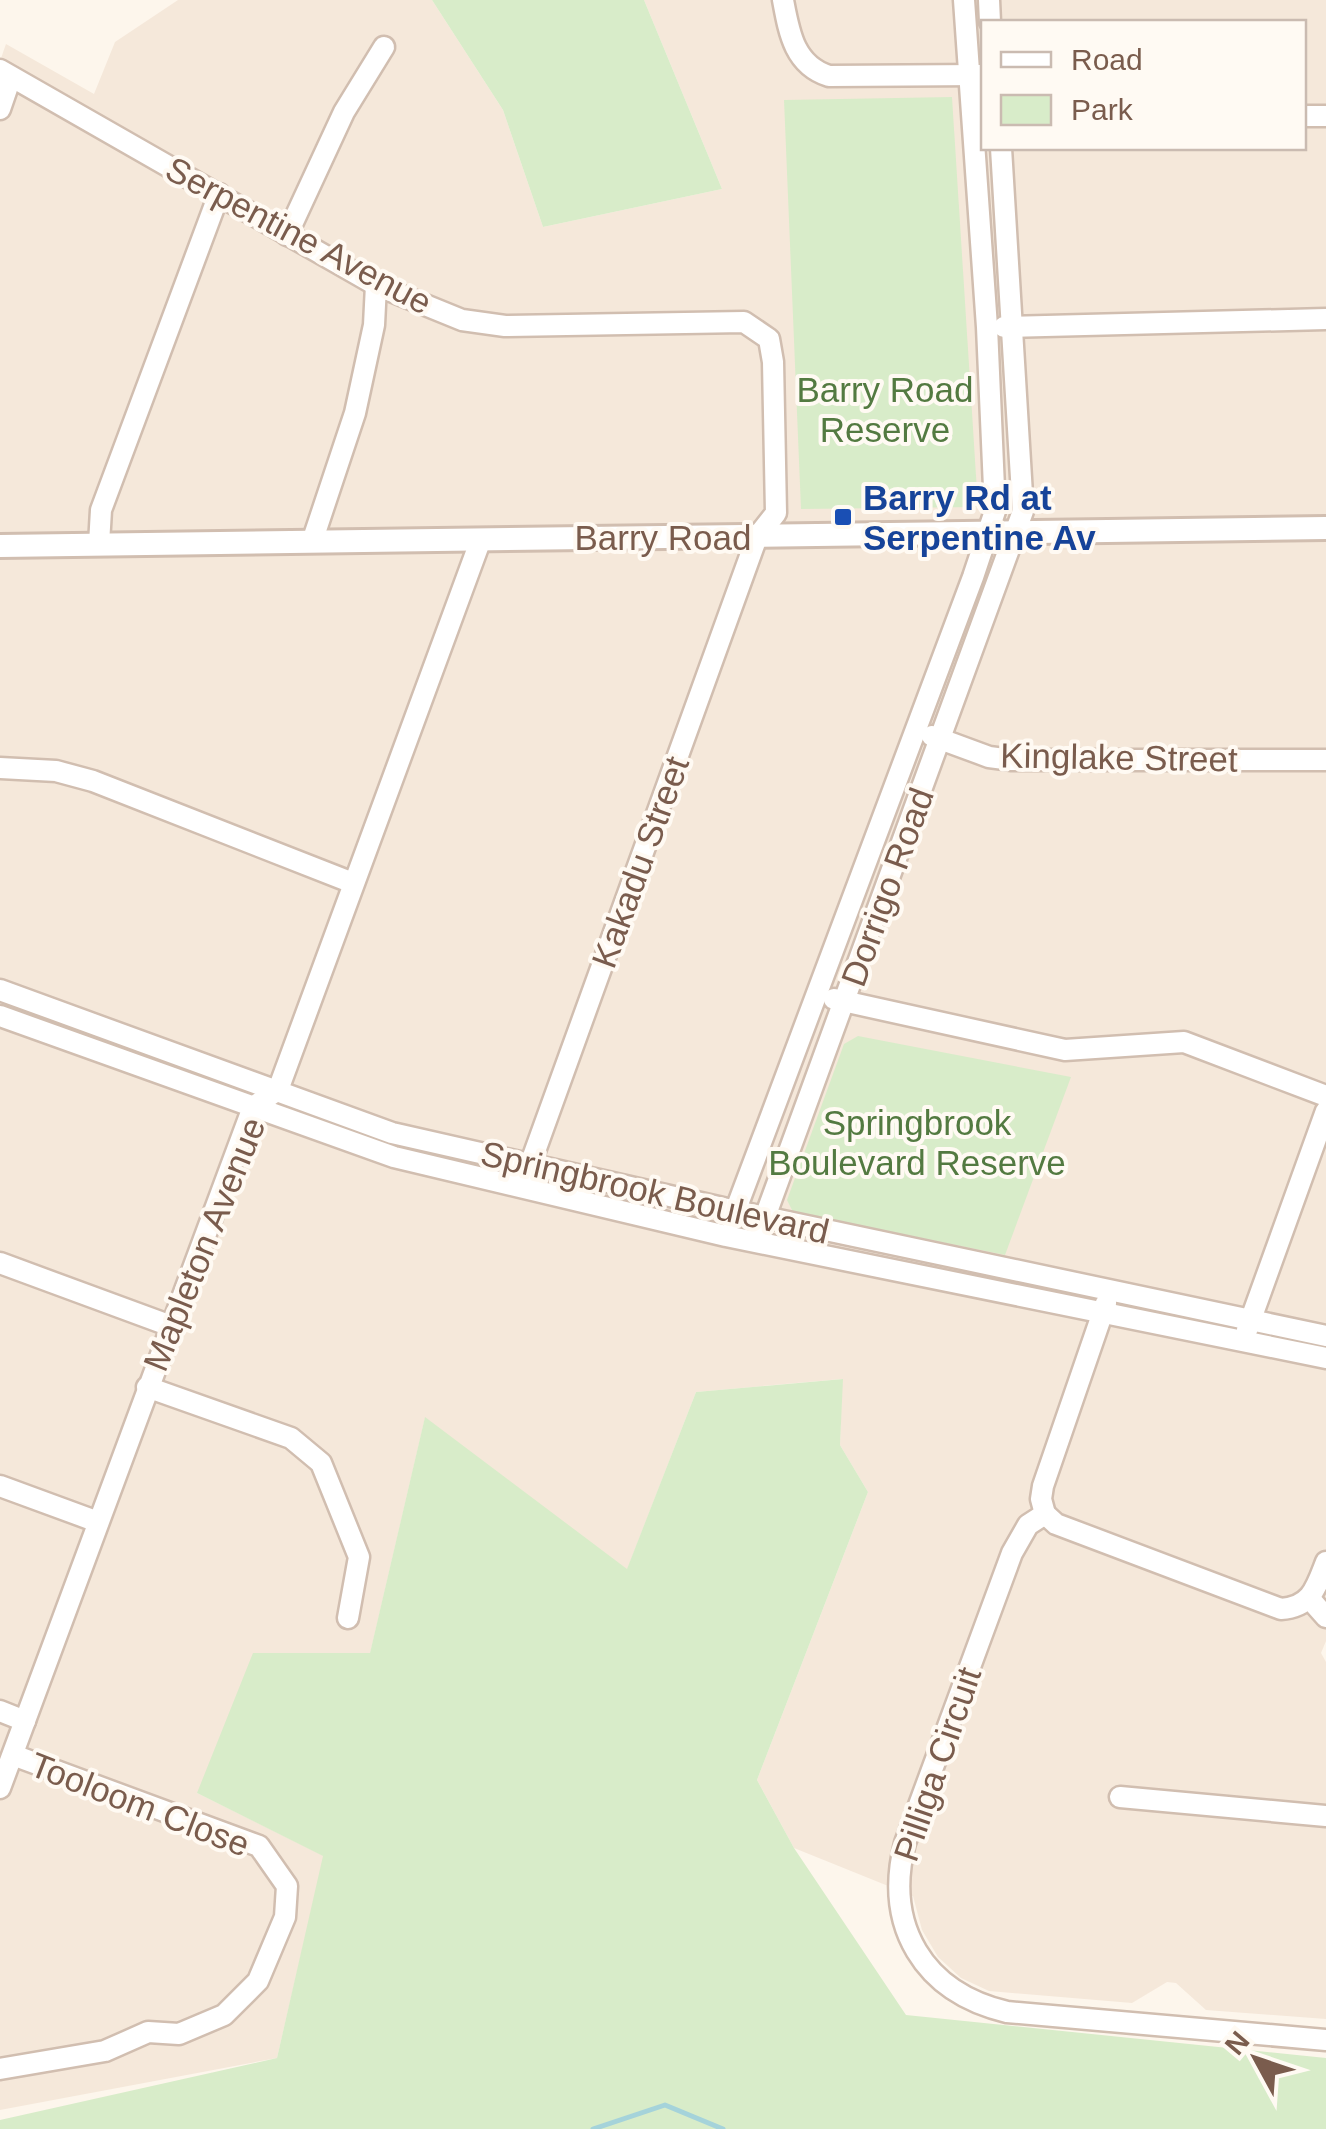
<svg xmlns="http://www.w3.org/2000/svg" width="1326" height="2129" font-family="Helvetica,sans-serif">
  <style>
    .residential { fill: #f5e8da; fill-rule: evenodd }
    .green { fill: #d8ecc9 }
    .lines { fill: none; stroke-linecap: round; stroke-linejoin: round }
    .stream { stroke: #a5d3da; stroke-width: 5 }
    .minor-casing { stroke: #d1beb0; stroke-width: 25 }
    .tertiary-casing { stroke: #d1beb0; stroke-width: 28 }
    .minor { stroke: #fff; stroke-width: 20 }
    .tertiary { stroke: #fff; stroke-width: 22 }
    .transit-dot { fill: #1a4fb4; stroke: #fffaf3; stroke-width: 4 }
    .labels { text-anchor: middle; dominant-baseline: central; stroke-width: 8; stroke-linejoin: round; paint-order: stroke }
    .street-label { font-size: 35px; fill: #7a5c4d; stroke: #fffaf3 }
    .park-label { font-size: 35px; fill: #537a41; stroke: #fffaf3 }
    .transit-label { font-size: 35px; font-weight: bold; fill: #164399; stroke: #fffaf3; text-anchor: start }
  </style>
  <rect width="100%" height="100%" fill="#fdf6ec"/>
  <path class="residential" d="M178,0h254l71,110 40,117 179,-38 -78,-189h682v1641l-5,12 5,9v357l-120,-9 -30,-27 -9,-1 -35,21 -143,-12 -28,-13 -23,-21 -16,-27 -9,-34 -119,-48 -37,-68 111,-288 -28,-47 2,-66 -146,13 -69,178 -202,-152 -55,236 -173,139 127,63 -47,202 -277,52v-2049l6,-17 88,50 21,-52zM984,22h320v126h-320z"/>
  <g class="green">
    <path d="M432,0h212l78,189 -179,38 -40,-117z"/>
    <path d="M952,97l26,410 -177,2 -17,-409z"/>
    <path d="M858,1036l213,41 -66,178 -212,-43 -6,-12 57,-156z"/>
    <path d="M843,1379l-3,66 28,47 -111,288 37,68 112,167 420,43v71h-1326v-9l277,-62 46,-202 -126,-63 56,-140h117l55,-236 202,152 69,-177z"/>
  </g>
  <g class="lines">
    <path class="stream" d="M593,2129l72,-24 58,24"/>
    <defs>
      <g id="minor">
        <path d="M783,0c6,32 11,65 46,76l153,-1"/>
        <path d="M989,0l1,22"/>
        <path d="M0,70l376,215 86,35 43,6 239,-4 25,17 4,23 3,151 -19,24 -235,650"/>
        <path d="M0,109l11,-32"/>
        <path d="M1304,116h22"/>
        <path d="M287,235l57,-123 40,-65"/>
        <path d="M1004,327l322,-8"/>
        <path d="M312,542l43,-129 19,-88 2,-40"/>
        <path d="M99,544l2,-34 118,-316"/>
        <path d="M932,736l57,21 23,3h314"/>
        <path d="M0,768l56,3 37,10 260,102"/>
        <path d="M0,990l392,143 344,78 590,125"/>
        <path d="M834,999l231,51 119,-8 142,54"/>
        <path d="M0,1016l394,141 332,79 600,122"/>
        <path d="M732,1220l241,-643 22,-66 -8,-184 -23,-327"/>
        <path d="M761,1228l262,-717 -22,-363"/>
        <path d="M0,1263l171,63"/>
        <path d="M1106,1303l-63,183 -2,13 4,15 -17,11 -16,28 -107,290c-21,83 18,149 102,169l319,28"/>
        <path d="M1247,1330l79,-219"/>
        <path d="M147,1387l144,51 30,25 38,94 -11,61"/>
        <path d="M0,1486l98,36"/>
        <path d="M1045,1514l11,10 225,85c30,-2 35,-21 45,-47"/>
        <path d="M1310,1599l16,18"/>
        <path d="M0,1711l25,10"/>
        <path d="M0,1788l253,-681 25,-17 203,-551"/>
        <path d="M1120,1797l206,19"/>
        <path d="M0,2069l105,-18 43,-19 31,2 45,-19 34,-34 27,-64 2,-31 -28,-40 -246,-91"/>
      </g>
      <path id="tertiary" d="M0,546l1326,-18"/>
    </defs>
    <use href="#minor" class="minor-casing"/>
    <use href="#tertiary" class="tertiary-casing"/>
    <use href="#minor" class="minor"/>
    <use href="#tertiary" class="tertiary"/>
  </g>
  <rect class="transit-dot" x="833" y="507" width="20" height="20" rx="5"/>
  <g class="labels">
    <g class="street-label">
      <text transform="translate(299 235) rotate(28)">Serpentine Avenue</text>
      <text x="663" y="537">Barry Road</text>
      <text transform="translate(1119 757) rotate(1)">Kinglake Street</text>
      <text transform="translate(640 862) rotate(-70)">Kakadu Street</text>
      <text transform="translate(887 887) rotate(-70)">Dorrigo Road</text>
      <text transform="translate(655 1192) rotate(13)">Springbrook Boulevard</text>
      <text transform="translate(204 1244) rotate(-68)">Mapleton Avenue</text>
      <text transform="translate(937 1764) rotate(-71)">Pilliga Circuit</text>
      <text transform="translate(140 1804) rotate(21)">Tooloom Close</text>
    </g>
    <g class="park-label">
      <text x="885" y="389">Barry Road<tspan x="885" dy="40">Reserve</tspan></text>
      <text x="917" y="1122">Springbrook<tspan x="917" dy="40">Boulevard Reserve</tspan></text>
    </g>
    <g class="transit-label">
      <text x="863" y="497">Barry Rd at<tspan x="863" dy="40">Serpentine Av</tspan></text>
    </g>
  </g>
  <rect x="981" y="20" width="325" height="130" fill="#fffaf3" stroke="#cabbb1" stroke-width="2.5"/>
  <rect x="1001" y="52" width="50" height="15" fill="#ffffff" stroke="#cabbb1" stroke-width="2.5"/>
  <text x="1071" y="70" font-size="30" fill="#7a5c4d">Road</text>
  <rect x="1001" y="95" width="50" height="30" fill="#d8ecc9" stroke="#cabbb1" stroke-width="2.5"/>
  <text x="1071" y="120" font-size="30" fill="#7a5c4d">Park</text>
  <g transform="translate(1256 2059) rotate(310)" stroke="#fffaf3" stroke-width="8" paint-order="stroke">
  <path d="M0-8L18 38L0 25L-18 38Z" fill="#7a5c4d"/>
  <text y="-15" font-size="28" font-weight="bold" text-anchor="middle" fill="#7a5c4d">N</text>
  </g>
</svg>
